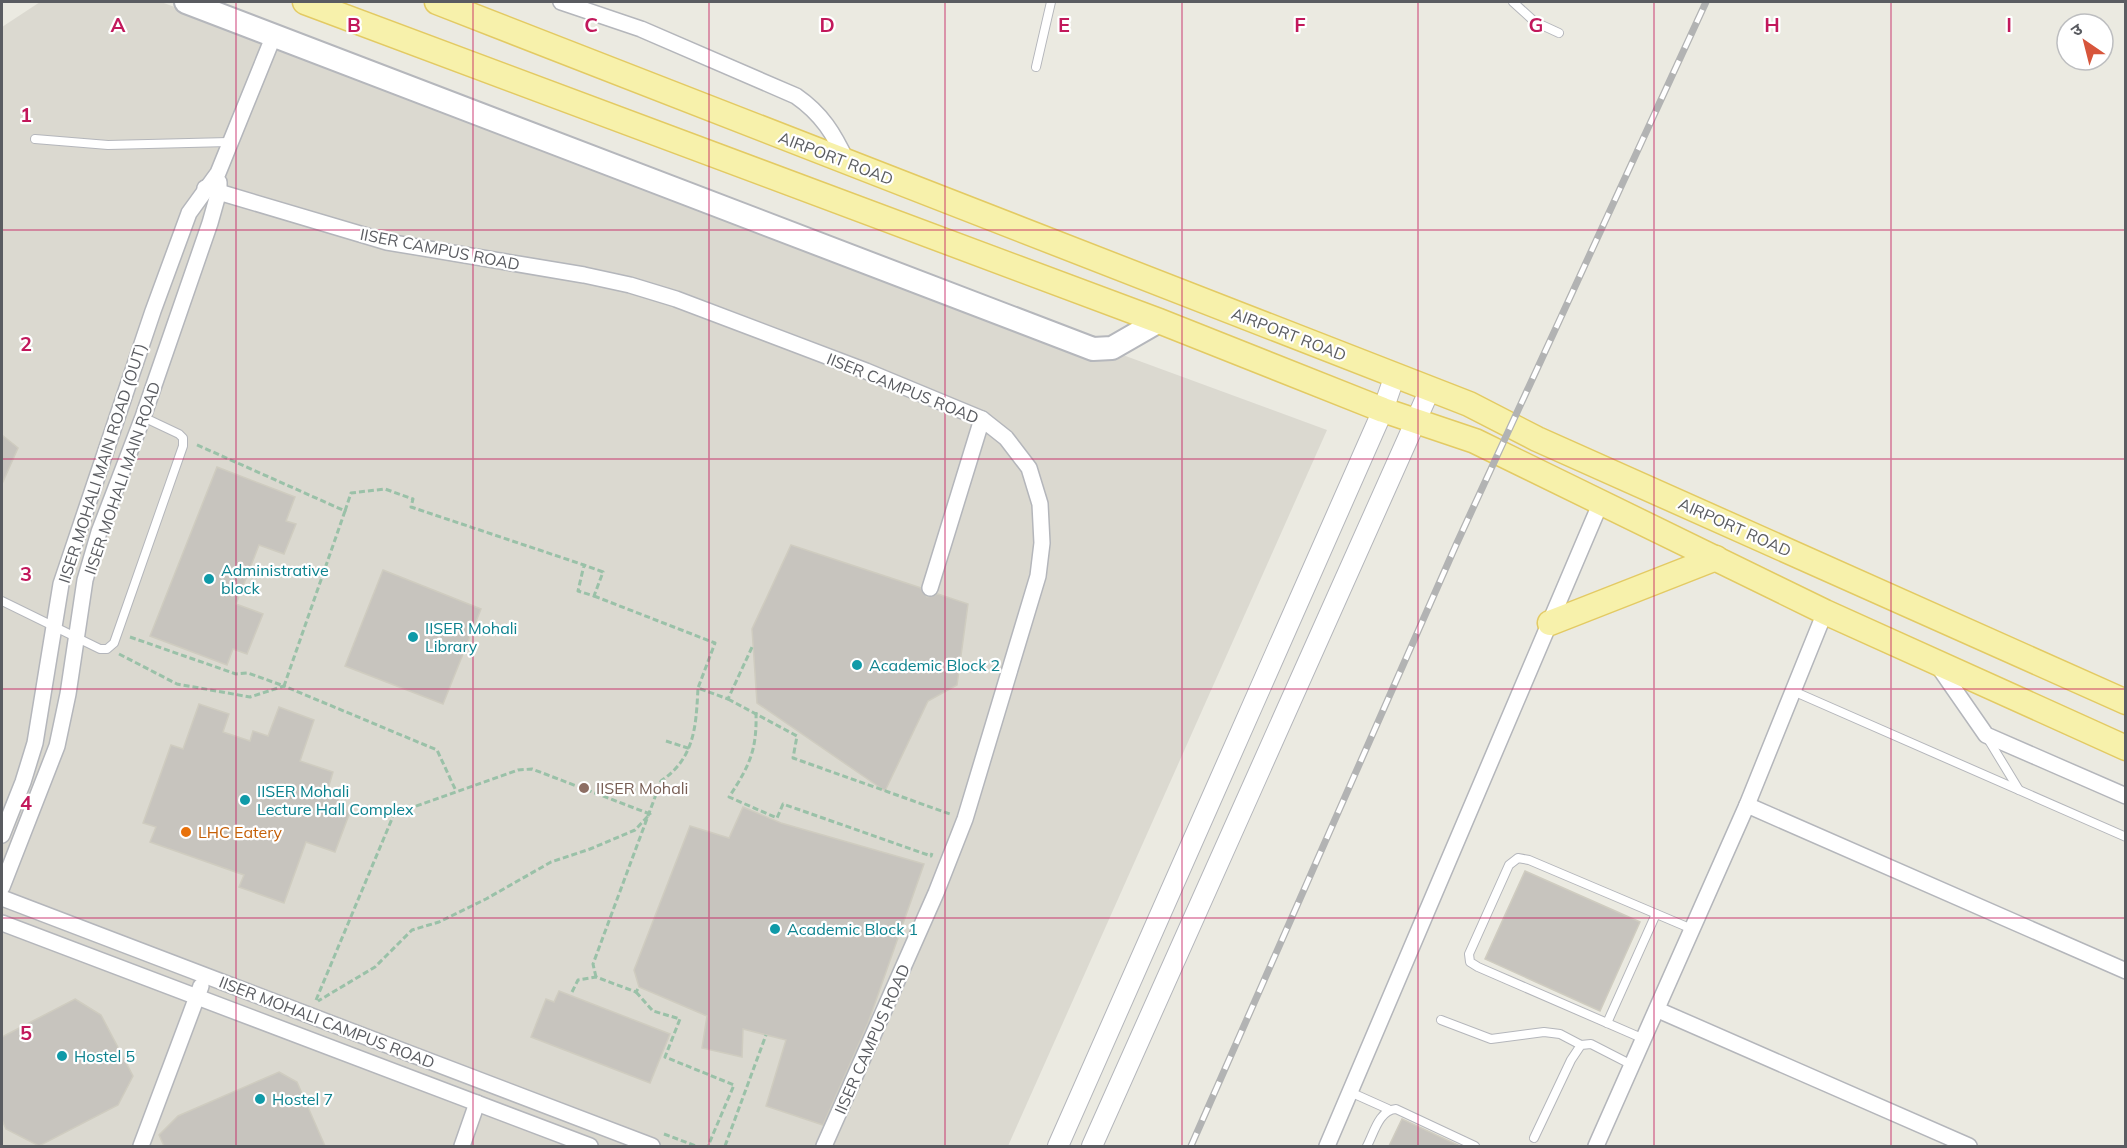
<svg xmlns="http://www.w3.org/2000/svg" width="2127" height="1148" font-family="Mulish,'Noto Sans Devanagari',sans-serif">
  <style>
    .education { fill: #dbd9d0 }
    .building { fill: #c7c4be; stroke: #cfccc0; stroke-width: 1.5 }
    .lines { fill: none; stroke-linecap: round; stroke-linejoin: round }
    .service-casing { stroke: #b4b6bb; stroke-width: 10 }
    .minor-casing { stroke: #b4b6bb; stroke-width: 18 }
    .tertiary-casing { stroke: #b4b6bb; stroke-width: 22 }
    .secondary-casing { stroke: #b5b7bc; stroke-width: 26 }
    .primary-casing { stroke: #e3ca63; stroke-width: 27 }
    .path { stroke: #9ac1a8; stroke-width: 3; stroke-dasharray: 6 3; stroke-linecap: butt }
    .service { stroke: #fff; stroke-width: 8 }
    .minor { stroke: #fff; stroke-width: 15 }
    .tertiary { stroke: #fff; stroke-width: 20 }
    .secondary { stroke: #fff; stroke-width: 22 }
    .primary { stroke: #f7f1ab; stroke-width: 24 }
    .rail-casing { stroke: #b2b3b3; stroke-width: 7 }
    .rail { stroke: #fff; stroke-width: 4.5; stroke-dasharray: 14; stroke-linecap: butt }
    .grid { fill: none; stroke: #c2185b; stroke-width: 1.5; stroke-opacity: 0.55 }
    .culture-dot { fill: #0f9aa8; stroke: #fff; stroke-width: 2 }
    .education-dot { fill: #8d6e63; stroke: #fff; stroke-width: 2 }
    .food-dot { fill: #e8710a; stroke: #fff; stroke-width: 2 }
    .labels { text-anchor: middle; dominant-baseline: central; stroke-width: 4.5; stroke-linejoin: round; paint-order: stroke }
    .street-label { font-size: 16px; fill: #5a5c61; stroke: #fff }
    .culture-label { font-size: 16px; fill: #0d838f; stroke: #fff; text-anchor: start }
    .education-label { font-size: 16px; fill: #785e54; stroke: #fff; text-anchor: start }
    .food-label { font-size: 16px; fill: #c56008; stroke: #fff; text-anchor: start }
    .grid-label { font-size: 20px; text-anchor: middle; font-weight: bold; fill: #c2185b; stroke: #fff; stroke-width: 4.5; stroke-linejoin: round; paint-order: stroke }
  </style>
  <rect width="100%" height="100%" fill="#ebeae1"/>
  <path class="education" d="M40,2h121l1166,428 -319,716h-1006v-1119z"/>
  <g class="building">
    <path d="M2,435l16,13 -16,36z"/>
    <path d="M217,467l78,30 -9,24 10,3 -12,30 -25,-9 -23,59 27,10 -16,40 -14,-5 -6,16 -77,-29z"/>
    <path d="M791,545l130,43 6,9 11,-3 30,10 -11,81 -29,16 -43,90 -128,-88 -5,-74z"/>
    <path d="M383,570l98,39 -38,95 -98,-38z"/>
    <path d="M199,704l30,10 -6,18 27,9 3,-10 15,5 11,-29 35,13 -14,41 33,11 -5,17 13,5 -5,13 14,5 -15,40 -29,-10 -22,61 -45,-16 5,-12 -94,-33 6,-15 -13,-4 28,-78 12,4z"/>
    <path d="M743,807l38,16 143,41 -56,159 -45,102 -57,-19 20,-66 -43,-11 -1,28 -40,-9 5,-32 -68,-29 -5,-17 56,-144 39,12z"/>
    <path d="M1525,871l115,51 -40,89 -115,-52z"/>
    <path d="M559,991l111,43 -20,49 -119,-46 15,-38 8,3z"/>
    <path d="M75,999l26,16 32,61 -15,29 -79,41 -33,-17 -4,-9v-83z"/>
    <path d="M279,1072l18,10 28,64h-161l-5,-11 19,-19z"/>
    <path d="M1402,1119l58,27h-71z"/>
  </g>
  <g class="lines">
    <defs>
      <g id="service">
        <path d="M1513,2l22,20 24,11"/>
        <path d="M1036,67l15,-65"/>
        <path d="M35,139l73,6 121,-3"/>
        <path d="M2,601l98,48h7l7,-6 69,-197v-8l-4,-4 -36,-17"/>
        <path d="M1793,691l333,146"/>
        <path d="M1988,739l31,51"/>
        <path d="M1441,1020l50,19 53,-7 16,2 21,11"/>
        <path d="M1607,1023l49,-109"/>
        <path d="M1644,1039l-166,-72 -8,-5 -1,-8 40,-89 9,-7 11,2 163,69"/>
        <path d="M1350,1092l38,17"/>
        <path d="M1534,1138l37,-78 10,-15 10,-1 41,21"/>
        <path d="M1367,1146c7,-13 12,-36 29,-37l79,37"/>
      </g>
      <g id="minor">
        <path d="M561,2l80,27 155,67c26,18 38,38 51,66"/>
        <path d="M205,188l182,54 197,33 46,10 46,14 190,72 116,48 24,19 23,30 11,36 2,39 -4,33 -73,243 -29,74 -112,253"/>
        <path d="M930,588l52,-169"/>
        <path d="M1936,663l50,72 140,61"/>
        <path d="M1747,805l379,166"/>
        <path d="M2,835l21,-53 12,-39 26,-159 92,-273 36,-98 29,-40 56,-138"/>
        <path d="M2,887l55,-141 11,-52 17,-114 14,-48 44,-115 67,-194 9,-32v-9"/>
        <path d="M2,898l650,248"/>
        <path d="M2,923l588,223"/>
        <path d="M1658,1010l311,136"/>
        <path d="M141,1146l60,-160"/>
        <path d="M462,1146l15,-43"/>
        <path d="M1327,1146l274,-644"/>
        <path d="M1596,1146l151,-341 78,-193"/>
      </g>
      <g id="tertiary">
        <path d="M1058,1146l325,-736 12,-35"/>
        <path d="M1092,1146l338,-757"/>
      </g>
      <path id="secondary" d="M186,2l907,347 19,-1 47,-27"/>
      <g id="primary">
        <path d="M305,2l854,319 224,89 92,31 350,171 301,136"/>
        <path d="M437,2l1032,402 68,35 589,263"/>
        <path d="M1550,623l166,-65"/>
      </g>
    </defs>
    <use href="#service" class="service-casing"/>
    <use href="#minor" class="minor-casing"/>
    <use href="#tertiary" class="tertiary-casing"/>
    <use href="#secondary" class="secondary-casing"/>
    <use href="#primary" class="primary-casing"/>
    <g class="path">
      <path d="M345,511l6,-18 34,-4 28,10 -2,8 173,58 19,7 -9,24 -16,-5 6,-26"/>
      <path d="M594,596l121,47 -17,45 30,11 25,-54"/>
      <path d="M130,637l106,37 12,-1 36,13 61,-175 -150,-67"/>
      <path d="M119,654l58,30 73,13 34,-11 153,64 19,41"/>
      <path d="M728,699l69,37 -4,22 157,56"/>
      <path d="M756,712c1,38 -6,53 -27,85l48,21 6,-14 148,52 1,-3"/>
      <path d="M666,741l25,8"/>
      <path d="M596,977l-3,-13 68,-183c34,-23 35,-55 37,-93"/>
      <path d="M572,992l6,-12 18,-3 40,15 3,-5"/>
      <path d="M636,992l17,19 27,8 -15,38 69,28 -26,61"/>
      <path d="M316,1000l78,-186 124,-44 14,-1 118,45 -15,16 -45,19 -39,13 -65,37 -47,23 -27,8 -37,37 -57,34"/>
      <path d="M664,1134l32,12"/>
      <path d="M725,1146l41,-111"/>
    </g>
    <use href="#service" class="service"/>
    <use href="#minor" class="minor"/>
    <use href="#tertiary" class="tertiary"/>
    <use href="#secondary" class="secondary"/>
    <use href="#primary" class="primary"/>
    <defs>
      <path id="rail" d="M1191,1146l265,-601 250,-543"/>
    </defs>
    <use href="#rail" class="rail-casing"/>
    <use href="#rail" class="rail"/>
  </g>
  <path class="grid" d="M236,2v1144M473,2v1144M709,2v1144M945,2v1144M1182,2v1144M1418,2v1144M1654,2v1144M1891,2v1144M2,230h2124M2,459h2124M2,689h2124M2,918h2124"/>
  <g class="culture-dot">
    <circle cx="209" cy="579" r="6"/>
    <circle cx="413" cy="637" r="6"/>
    <circle cx="857" cy="665" r="6"/>
    <circle cx="245" cy="800" r="6"/>
    <circle cx="775" cy="929" r="6"/>
    <circle cx="62" cy="1056" r="6"/>
    <circle cx="260" cy="1099" r="6"/>
  </g>
  <circle class="education-dot" cx="584" cy="788" r="6"/>
  <circle class="food-dot" cx="186" cy="832" r="6"/>
  <g class="labels">
    <g class="street-label">
      <text transform="translate(836 158) rotate(21)">AIRPORT ROAD</text>
      <text transform="translate(440 249) rotate(11)">IISER CAMPUS ROAD</text>
      <text transform="translate(1289 334) rotate(21)">AIRPORT ROAD</text>
      <text transform="translate(903 388) rotate(22)">IISER CAMPUS ROAD</text>
      <text transform="translate(102 463) rotate(-72)">IISER MOHALI MAIN ROAD (OUT)</text>
      <text transform="translate(122 478) rotate(-71)">IISER MOHALI MAIN ROAD</text>
      <text transform="translate(1735 527) rotate(24)">AIRPORT ROAD</text>
      <text transform="translate(327 1022) rotate(21)">IISER MOHALI CAMPUS ROAD</text>
      <text transform="translate(872 1039) rotate(-66)">IISER CAMPUS ROAD</text>
    </g>
    <g class="culture-label">
      <text x="221" y="570">Administrative<tspan x="221" dy="18">block</tspan></text>
      <text x="425" y="628">IISER Mohali<tspan x="425" dy="18">Library</tspan></text>
      <text x="869" y="665">Academic Block 2</text>
      <text x="257" y="791">IISER Mohali<tspan x="257" dy="18">Lecture Hall Complex</tspan></text>
      <text x="787" y="929">Academic Block 1</text>
      <text x="74" y="1056">Hostel 5</text>
      <text x="272" y="1099">Hostel 7</text>
    </g>
    <g class="education-label">
      <text x="596" y="788">IISER Mohali</text>
    </g>
    <g class="food-label">
      <text x="198" y="832">LHC Eatery</text>
    </g>
  </g>
  <g class="grid-label">
    <text x="118" y="32">A</text>
    <text x="354" y="32">B</text>
    <text x="591" y="32">C</text>
    <text x="827" y="32">D</text>
    <text x="1064" y="32">E</text>
    <text x="1300" y="32">F</text>
    <text x="1536" y="32">G</text>
    <text x="1772" y="32">H</text>
    <text x="2009" y="32">I</text>
    <text x="26" y="122">1</text>
    <text x="26" y="351">2</text>
    <text x="26" y="581">3</text>
    <text x="26" y="810">4</text>
    <text x="26" y="1040">5</text>
  </g>
  <rect width="2127" height="1148" fill="none" stroke="#5a5c61" stroke-width="6"/>
  <g transform="translate(2085 42) rotate(325)"><circle r="28" fill="#ffffff" stroke="#bdbec0" stroke-width="1.5"/>
  <path d="M0-4.5L10 22L0 15L-10 22Z" fill="#d7553b"/>
  <text y="-9" font-size="16" font-weight="bold" text-anchor="middle" fill="#5a5c61">उ</text>
  </g>
</svg>
